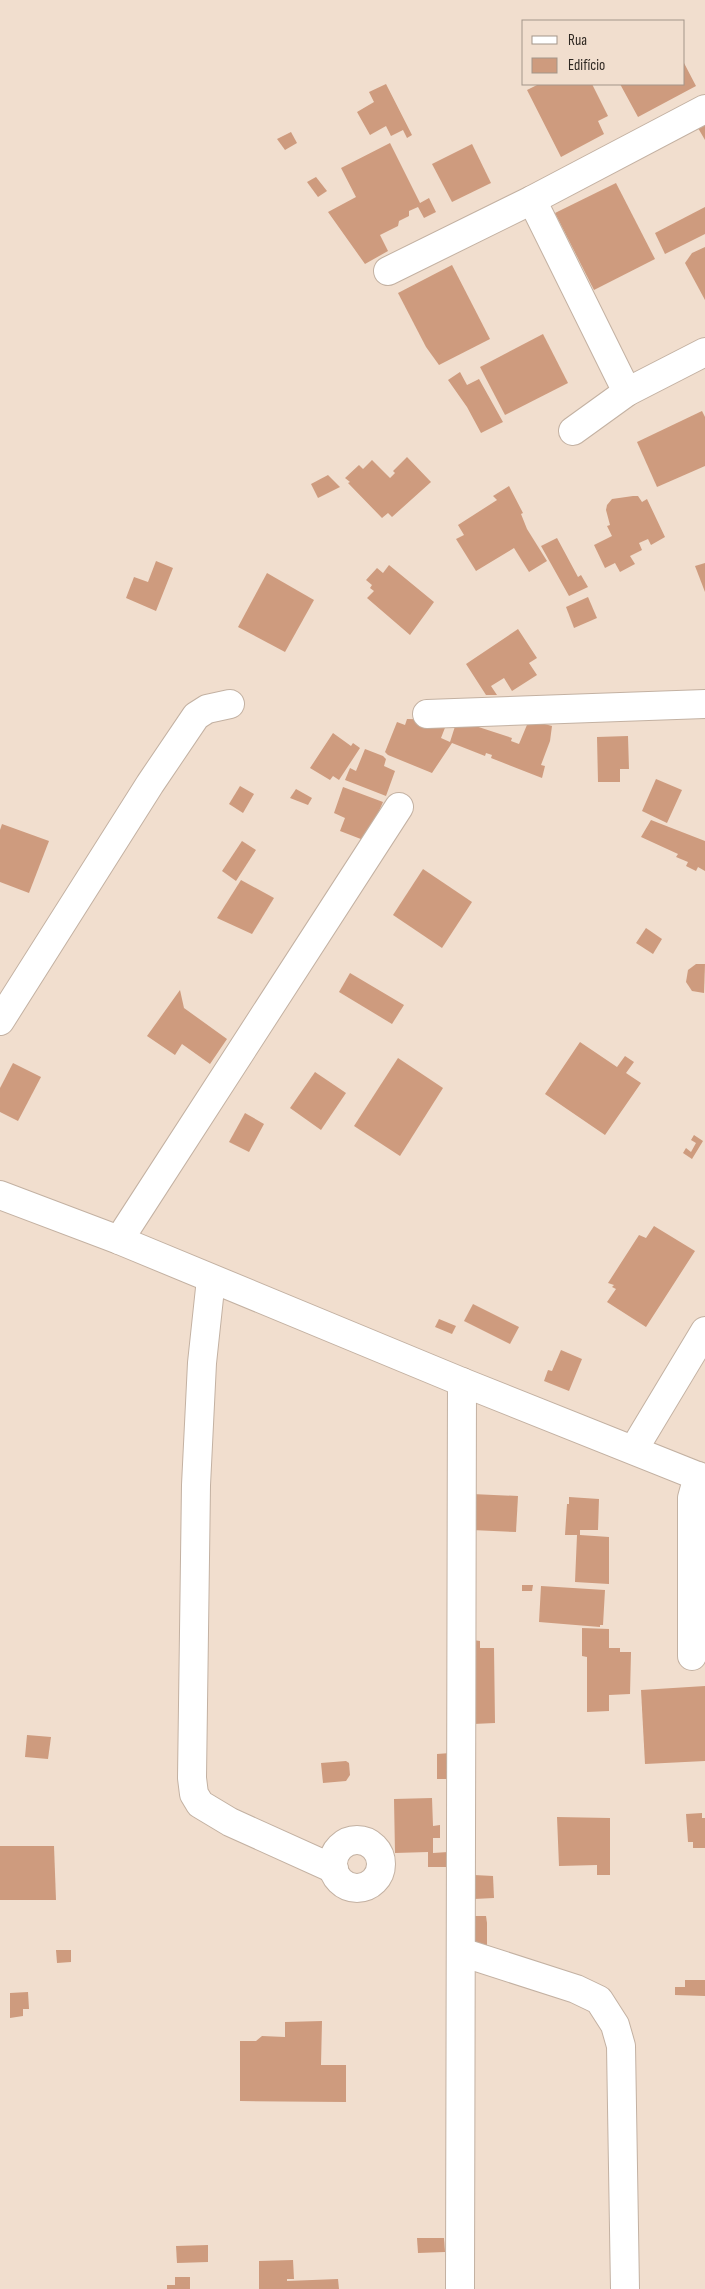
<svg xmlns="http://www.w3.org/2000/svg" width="705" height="2289" font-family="'Sofia Sans Condensed',sans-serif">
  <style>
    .building { fill: #ce9b7e }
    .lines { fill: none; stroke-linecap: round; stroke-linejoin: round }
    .minor-casing { stroke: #c3b1a2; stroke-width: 30 }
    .minor { stroke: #fff; stroke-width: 28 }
  </style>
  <rect width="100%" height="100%" fill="#f1dece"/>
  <g class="building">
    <path d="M684,63l12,23 -58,31 -18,-33h64z"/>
    <path d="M386,84l26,51 -5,3 -4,-8 -12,6 -5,-10 -16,9 -13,-23 17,-10 -5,-10z"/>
    <path d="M539,84h53l16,32 -10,5 6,13 -43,23 -34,-67z"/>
    <path d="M705,125v15l-7,-12z"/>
    <path d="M291,132l6,11 -12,7 -8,-11z"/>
    <path d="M390,143l30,60 9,-5 7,14 -12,6 -6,-11 -9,4v5l-10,5 -1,5 -18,9 8,16 -23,13 -37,-52 28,-15 -15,-29z"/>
    <path d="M472,144l19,39 -39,19 -20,-38z"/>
    <path d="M316,177l11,14 -9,6 -11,-15z"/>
    <path d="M616,183l39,76 -61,31 -39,-77z"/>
    <path d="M705,207v27l-40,20 -10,-21z"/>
    <path d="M705,247v53l-20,-37 7,-10z"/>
    <path d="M452,265l38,74 -51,26 -13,-18 -28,-54z"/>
    <path d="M543,334l25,49 -63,32 -25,-48z"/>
    <path d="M460,372l7,13 12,-6 24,43 -22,11 -14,-26 -19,-27z"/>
    <path d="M702,411l3,6v49l-48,21 -20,-45z"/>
    <path d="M407,457l24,25 -39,35 -4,-4 -6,5 -34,-35 2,-1 -5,-4 14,-13 4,4 9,-9 18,18 5,-5 -2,-2z"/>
    <path d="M328,475l12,12 -22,11 -7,-14z"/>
    <path d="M509,486l14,27 -2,1 6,15 20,32 -18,11 -15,-24 -38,23 -20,-32 8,-4 -6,-10 39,-25 -4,-4z"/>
    <path d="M633,496h5l4,6 5,-3 18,38 -14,8 -3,-6 -9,4 3,7 -12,6 5,8 -15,8 -5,-9 -10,5 -11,-23 18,-9 -5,-10 3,-1 -4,-15 1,-5 5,-6z"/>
    <path d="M557,538l21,39 3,-2 7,12 -19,9 -28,-50z"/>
    <path d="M156,561l17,7 -17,43 -30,-13 8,-21 14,5z"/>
    <path d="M705,563v29l-10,-26z"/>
    <path d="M389,565l45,37 -24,33 -43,-37 7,-7 -4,-3 2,-3 -6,-5 11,-12 6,5z"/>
    <path d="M267,573l47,27 -29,52 -47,-25z"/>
    <path d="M588,597l9,21 -23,10 -8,-21z"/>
    <path d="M518,629l19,29 -8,5 8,12 -25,16 -8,-13 -13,8 6,9h-11l-20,-31z"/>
    <path d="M407,719l41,1 -7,18 9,4 7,-22 55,18 -1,3 8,3 10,-24 23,6 -2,15 -9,24 4,1 -3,12 -51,-20 1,-3 -6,-2 -1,3 -33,-13 -20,30 -44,-18 -3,-3 12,-30 8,3z"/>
    <path d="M333,733l18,13 2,-3 7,5 -21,32 -6,-4 -3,4 -20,-12z"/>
    <path d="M628,736l1,33h-9v13h-22l-1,-45z"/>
    <path d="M365,749l18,7 3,3 -2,7 11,5 -9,25 -41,-16 5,-12 6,3z"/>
    <path d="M656,779l26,11 -15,33 -25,-12z"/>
    <path d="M240,786l14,8 -11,19 -14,-9z"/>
    <path d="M343,787l40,15 -17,39 -26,-10 5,-13 -11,-5z"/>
    <path d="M296,789l16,9 -4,7 -18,-7z"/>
    <path d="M651,820l54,21v30l-7,-4 -2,4 -10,-5 2,-4 -12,-5 2,-3 -37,-17z"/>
    <path d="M2,824l47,17 -20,52 -29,-11v-52z"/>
    <path d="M242,841l14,9 -20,31 -14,-10z"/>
    <path d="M423,869l49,33 -30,46 -49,-33z"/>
    <path d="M241,880l33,18 -22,36 -35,-16z"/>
    <path d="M646,928l16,11 -9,15 -17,-11z"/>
    <path d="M696,964h9l-1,29 -12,-2 -6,-9 2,-12z"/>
    <path d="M350,973l54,32 -12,19 -53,-32z"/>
    <path d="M180,990l4,18 43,31 -17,25 -28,-20 -7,11 -28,-19z"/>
    <path d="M580,1042l37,25 8,-11 9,6 -8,11 15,10 -36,52 -60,-41z"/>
    <path d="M398,1058l45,30 -43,68 -46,-30z"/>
    <path d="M13,1063l28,14 -23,44 -18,-9v-24z"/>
    <path d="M315,1072l31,21 -25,37 -31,-22z"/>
    <path d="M245,1113l19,11 -15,28 -20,-10z"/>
    <path d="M694,1135l9,6 -11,18 -9,-6 3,-5 5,4 5,-9 -5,-3z"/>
    <path d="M654,1226l41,25 -49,76 -39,-25 9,-13 -4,-2 2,-2 -6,-2 31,-48 7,3z"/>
    <path d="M473,1304l46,23 -9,17 -46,-23z"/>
    <path d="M439,1319l17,7 -4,8 -17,-7z"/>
    <path d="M561,1350l21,9 -13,32 -25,-10 4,-11 4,1z"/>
    <path d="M472,1494l46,2 -2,36 -44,-2z"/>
    <path d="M569,1497l30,2 -1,31h-18v5l29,2v47l-34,-2 2,-47h-12l2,-31h2z"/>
    <path d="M522,1585h11l-1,6h-10z"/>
    <path d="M541,1586l64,4 -2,35h-3v2l-61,-5z"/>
    <path d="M582,1628l27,1v19h11v4h11l-1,42 -21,1v16l-22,1v-55l-5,-1z"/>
    <path d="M473,1640l7,1v7h14l1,75 -22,1z"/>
    <path d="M705,1686v75l-60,3 -4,-74z"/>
    <path d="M27,1735l24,2 -3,22 -23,-2z"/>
    <path d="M450,1753v26h-13v-25z"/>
    <path d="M346,1761l3,2 1,12 -4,6 -23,2 -2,-20z"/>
    <path d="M432,1798l1,28 7,-1v13h-7v15l15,-1v15h-20v-15l-33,1 -1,-54z"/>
    <path d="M702,1813v5h3v30h-12v-6h-5l-2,-28z"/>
    <path d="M557,1817l53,1v57h-13v-10l-38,1z"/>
    <path d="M0,1846h54l2,54h-56z"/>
    <path d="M474,1875l19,1 1,22 -20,1z"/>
    <path d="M474,1916h12l1,7v26l-12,2z"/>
    <path d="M56,1950h15v12l-14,1z"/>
    <path d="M685,1980h20v16l-30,-1v-8h10z"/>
    <path d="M28,1992l1,17h-6v7l-13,2v-25z"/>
    <path d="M322,2021l-1,44h25v37l-106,-1v-60h16l6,-5 23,1v-15z"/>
    <path d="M417,2238h27l1,14 -27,1z"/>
    <path d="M208,2245v17l-31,1 -1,-17z"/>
    <path d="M293,2260l1,19h-7v2l51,-2 1,10h-80v-28z"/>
    <path d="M175,2277h15v12h-23v-4h8z"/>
  </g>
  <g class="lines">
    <defs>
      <g id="minor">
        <path d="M532,200l95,192"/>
        <path d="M388,271l144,-71 173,-91"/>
        <path d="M573,431l54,-39 78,-40"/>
        <path d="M427,714l278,-10"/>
        <path d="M0,1021l150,-237 46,-68 11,-7 23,-5"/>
        <path d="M0,1195l119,45 343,142 243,97"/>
        <path d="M119,1240l280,-433"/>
        <path d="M211,1279l-9,84 -6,122 -4,293 2,16 6,10 30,18 104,47"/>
        <path d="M634,1449l71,-118"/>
        <path d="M692,1656v-158l6,-22"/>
        <circle cx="357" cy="1864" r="24"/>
        <path d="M461,1952l115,37 23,11 16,25 6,21 4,243"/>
        <path d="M460,2289l2,-907"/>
      </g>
    </defs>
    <use href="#minor" class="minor-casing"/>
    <use href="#minor" class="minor"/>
  </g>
  <rect x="522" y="20" width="162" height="65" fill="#f1dece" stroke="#a39589"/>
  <rect x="532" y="36" width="25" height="8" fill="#ffffff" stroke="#a39589"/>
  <text x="568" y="45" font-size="15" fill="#2f2822">Rua</text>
  <rect x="532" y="58" width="25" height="15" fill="#ce9b7e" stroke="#a39589"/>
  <text x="568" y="70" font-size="15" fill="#2f2822">Edifício</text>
</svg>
